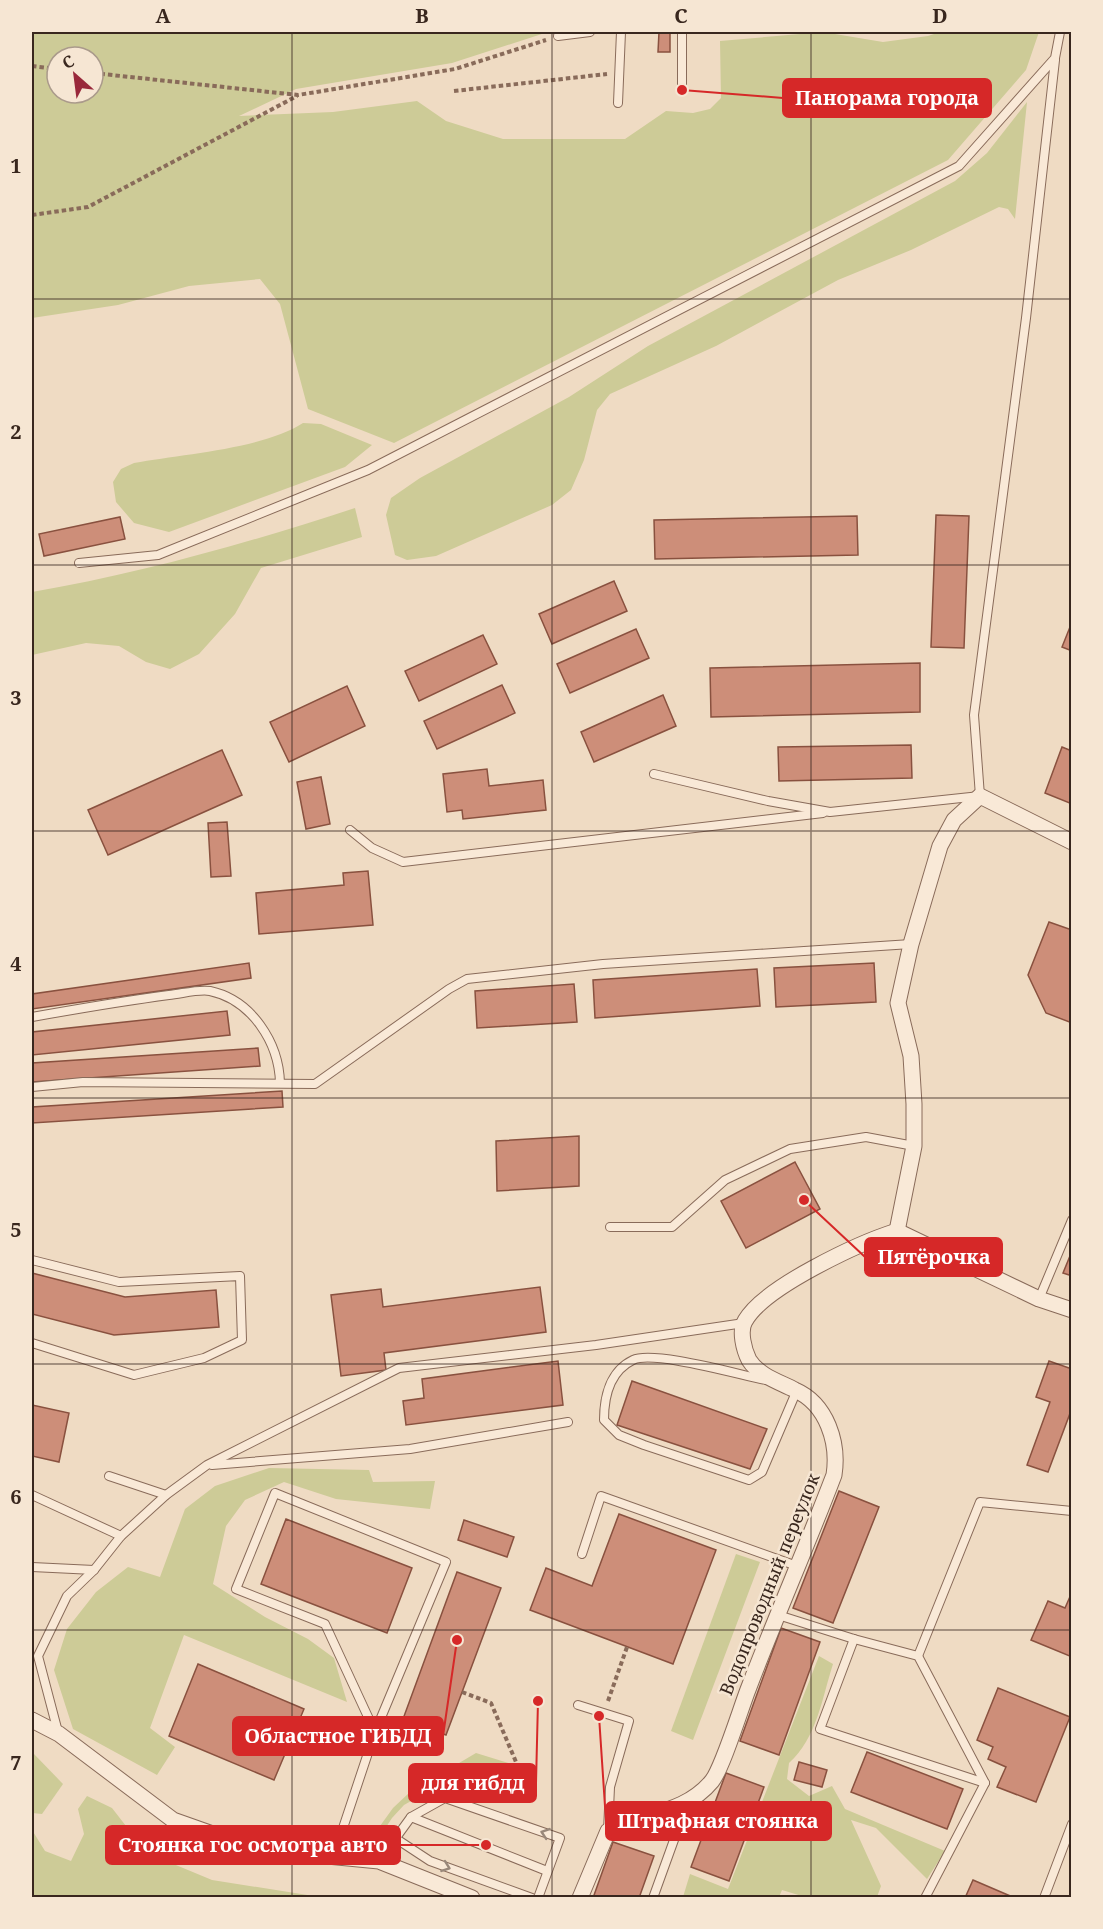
<svg xmlns="http://www.w3.org/2000/svg" width="1103" height="1929" font-family="'Noto Serif',serif">
  <style>
    .green { fill: #cdcb97; fill-rule: evenodd }
    .building { fill: #cd8e79; stroke: #89513f; stroke-width: 1.5 }
    .lines { fill: none; stroke-linecap: round; stroke-linejoin: round }
    .lane-casing { stroke: #896b5a; stroke-width: 10 }
    .street-casing { stroke: #896b5a; stroke-width: 17 }
    .path { stroke: #896b5a; stroke-width: 4; stroke-dasharray: 4.5 3; stroke-linecap: butt }
    .lane { stroke: #f9e9d7; stroke-width: 8 }
    .street { stroke: #f9e9d7; stroke-width: 15 }
    .oneway { stroke: #99887a }
    .grid { fill: none; stroke: #39271e; stroke-width: 1.5; stroke-opacity: 0.55 }
    .labels { text-anchor: middle; dominant-baseline: central; stroke-width: 5; stroke-linejoin: round; paint-order: stroke }
    .street-label { font-size: 18px; fill: #39271e; stroke: #f6e6d3 }
    .leader { fill: none; stroke: #d62828; stroke-width: 2 }
    .callout-dot { fill: #d62828; stroke: #f6e6d3; stroke-width: 2 }
    .callout { fill: #d62828; stroke: #d62828; stroke-width: 2 }
    .callout-label { font-size: 20px; text-anchor: middle; font-weight: bold; fill: #fff }
    .neatline { fill: none; stroke: #39271e; stroke-width: 2 }
    .grid-label { font-size: 20px; text-anchor: middle; font-weight: bold; fill: #39271e }
  </style>
  <rect width="100%" height="100%" fill="#efdbc3"/>
  <g class="green">
    <path d="M32,32h516l-96,31 -156,26 -57,27 94,-4 84,-11 29,20 57,18h122l41,-28 27,2 17,-4 11,-11 -1,-57 103,-9 60,10 45,-6 12,-4h99l-13,38 -78,90 -554,283 -86,-34 -28,-105 -20,-25 -71,7 -71,19 -86,13zM57,57h36v36h-36z"/>
    <path d="M1027,102l-12,117 -7,-10 -9,-2 -88,43 -73,30 -122,66 -106,48 -13,16 -13,50 -13,30 -19,15 -116,51 -29,4 -12,-5 -9,-40 5,-17 29,-20 149,-81 79,-51 307,-165 32,-28z"/>
    <path d="M303,423l18,1 51,21 -27,22 -176,65 -35,-9 -18,-21 -3,-20 8,-13 13,-6c48,-9 129,-14 169,-40z"/>
    <path d="M355,508l7,29 -101,31 -26,46 -36,40 -29,15 -24,-7 -27,-16 -33,-3 -54,12v-63c110,-19 216,-49 323,-84z"/>
    <path d="M269,1468l100,2 4,12 62,-1 -5,28 -94,-10 -52,-17 -39,18 -19,26 -13,58 52,33 43,22 26,19 13,44 -163,-67 -34,93 25,19 -18,28 -84,-46 -19,-59 13,-41 29,-37 32,-25 32,10 25,-68 30,-23z"/>
    <path d="M736,1554l24,8 -67,178 -22,-9z"/>
    <path d="M819,1656l14,8c-11,34 -16,74 -44,99l-2,16 22,17 23,-10 13,23 100,42 -18,28 -51,-51 -25,-8 30,66 -4,11h-72l-23,-7 -3,7h-96l7,-23 38,15z"/>
    <path d="M32,1752l31,32 -21,30 -10,-1z"/>
    <path d="M476,1753l36,11 -8,29 -47,-18 -53,30 -12,13 -19,29 -6,-3 26,-36 17,-16z"/>
    <path d="M87,1796l25,12 35,45 65,27 108,17h-288v-67l13,21 26,10 13,-27 -6,-25z"/>
  </g>
  <g class="building">
    <path d="M659,32h11v20h-12z"/>
    <path d="M936,515l33,1 -5,132 -33,-1z"/>
    <path d="M857,516l1,39 -203,4 -1,-39z"/>
    <path d="M120,517l5,22 -81,17 -5,-22z"/>
    <path d="M614,581l13,30 -75,33 -13,-30z"/>
    <path d="M1072,622v29l-10,-4z"/>
    <path d="M636,629l13,29 -79,35 -13,-29z"/>
    <path d="M483,635l14,29 -78,37 -14,-30z"/>
    <path d="M920,663v49l-209,5 -1,-49z"/>
    <path d="M502,685l13,28 -78,36 -13,-28z"/>
    <path d="M347,686l18,40 -76,36 -19,-40z"/>
    <path d="M663,695l13,31 -82,36 -13,-30z"/>
    <path d="M911,745l1,33 -133,3 -1,-34z"/>
    <path d="M1062,747l10,4v53l-27,-11z"/>
    <path d="M222,750l20,45 -134,60 -20,-45z"/>
    <path d="M487,769l2,17 54,-6 3,30 -83,9 -1,-9 -15,2 -4,-38z"/>
    <path d="M321,777l9,47 -24,5 -9,-47z"/>
    <path d="M227,822l4,54 -20,1 -3,-54z"/>
    <path d="M368,871l5,54 -114,9 -3,-41 88,-8 -1,-12z"/>
    <path d="M1049,922l23,8v93l-26,-10 -18,-38z"/>
    <path d="M249,963l2,15 -219,31v-15z"/>
    <path d="M874,963l2,39 -100,5 -2,-39z"/>
    <path d="M757,969l3,37 -165,12 -2,-38z"/>
    <path d="M574,984l3,38 -100,6 -2,-37z"/>
    <path d="M227,1011l3,24 -198,20v-23z"/>
    <path d="M258,1048l2,18 -228,16v-19z"/>
    <path d="M282,1091l1,16 -251,16v-16z"/>
    <path d="M579,1136v50l-82,5 -1,-50z"/>
    <path d="M795,1162l25,47 -74,39 -25,-47z"/>
    <path d="M1072,1251v25l-9,-3z"/>
    <path d="M32,1273l93,24 91,-7 3,37 -105,8 -82,-21z"/>
    <path d="M540,1287l6,45 -162,21 2,17 -45,6 -10,-81 50,-6 2,18z"/>
    <path d="M558,1361l5,44 -157,20 -3,-24 21,-3 -2,-19z"/>
    <path d="M1049,1361l23,8v39l-24,64 -21,-7 23,-63 -14,-5z"/>
    <path d="M632,1381l135,48 -17,40 -133,-44z"/>
    <path d="M32,1405l37,8 -10,49 -27,-6z"/>
    <path d="M839,1491l40,16 -46,116 -40,-15z"/>
    <path d="M619,1514l97,36 -43,114 -143,-54 16,-42 46,18z"/>
    <path d="M286,1519l126,49 -25,65 -126,-49z"/>
    <path d="M464,1520l50,17 -7,20 -49,-17z"/>
    <path d="M457,1572l44,16 -55,147 -43,-16z"/>
    <path d="M1072,1592v65l-41,-17 17,-39 17,7z"/>
    <path d="M781,1628l39,14 -41,113 -39,-14z"/>
    <path d="M198,1664l106,45 -30,71 -105,-44z"/>
    <path d="M998,1688l72,29 -34,85 -39,-15 9,-20 -18,-8 5,-12 -16,-7z"/>
    <path d="M867,1752l96,37 -16,40 -96,-37z"/>
    <path d="M799,1762l28,8 -5,17 -28,-7z"/>
    <path d="M726,1773l38,14 -35,94 -38,-14z"/>
    <path d="M613,1842l41,14 -15,42h-46z"/>
    <path d="M973,1880l42,18h-50z"/>
  </g>
  <g class="lines">
    <defs>
      <g id="lane">
        <path d="M559,32l-1,4 32,-4"/>
        <path d="M682,32v58"/>
        <path d="M618,103l3,-71"/>
        <path d="M79,563l79,-8 210,-85 591,-304 96,-108 5,-26"/>
        <path d="M654,774l114,27 62,11 150,-16 -6,-81 52,-397 29,-258"/>
        <path d="M350,830l22,18 31,14 420,-49"/>
        <path d="M32,1017c45,-8 91,-16 137,-22 12,-1 29,-6 41,-4 42,9 69,52 70,92"/>
        <path d="M32,1087l51,-5 232,2 134,-95 18,-10 136,-15 308,-20"/>
        <path d="M610,1227h62l53,-47 65,-31 76,-12 48,9"/>
        <path d="M32,1260l87,22 121,-6 2,64 -38,18 -70,17 -102,-32"/>
        <path d="M1039,1299l33,-79"/>
        <path d="M766,1380c-26,-5 -113,-30 -133,-20 -23,11 -29,37 -29,60l15,15 25,10 105,35 13,-8 35,-82"/>
        <path d="M212,1465l198,-16 158,-27"/>
        <path d="M109,1476l57,19"/>
        <path d="M32,1495l89,41"/>
        <path d="M582,1554l19,-58 196,70"/>
        <path d="M32,1567l62,3"/>
        <path d="M778,1615l76,24 64,17 67,127 -60,115"/>
        <path d="M854,1639l-34,90 165,54"/>
        <path d="M918,1656l62,-154 92,9"/>
        <path d="M578,1705l51,16 -19,66 -2,44"/>
        <path d="M58,1732l-20,-76 29,-60 27,-26 27,-34 45,-41 41,-30 192,-97 197,-23 148,-22"/>
        <path d="M411,1817l34,-19 115,40 -22,60"/>
        <path d="M395,1838l35,23 102,37"/>
        <path d="M334,1855l41,-123 71,-170 -171,-69 -39,96 89,35 50,108"/>
        <path d="M379,1861l32,-44 136,54"/>
        <path d="M653,1898l34,-94"/>
        <path d="M1044,1898l28,-74"/>
      </g>
      <g id="street">
        <path d="M897,1231l17,-85v-42l-3,-48 -13,-53 13,-59 29,-98 14,-26 26,-24 92,46"/>
        <path d="M897,1231l142,68 33,11"/>
        <path d="M32,1720l27,14 114,86 82,29 124,12 93,37"/>
        <path d="M580,1898l28,-67c35,-18 77,-17 104,-50 11,-14 29,-74 37,-94 27,-71 58,-141 85,-212 5,-32 -7,-71 -39,-85 -15,-8 -36,-14 -46,-30 -5,-10 -10,-29 -4,-39 19,-34 114,-78 152,-90"/>
      </g>
    </defs>
    <use href="#lane" class="lane-casing"/>
    <use href="#street" class="street-casing"/>
    <g class="path">
      <path d="M32,66l25,3"/>
      <path d="M93,73l205,22 157,-26 91,-29"/>
      <path d="M454,91l153,-17"/>
      <path d="M32,215l56,-8 209,-111"/>
      <path d="M462,1692l29,11 28,66 -9,31"/>
      <path d="M608,1701l19,-54"/>
    </g>
    <use href="#lane" class="lane"/>
    <use href="#street" class="street"/>
  </g>
  <defs><path id="oneway-chevron" d="M-2-3.5L2.5 0L-2 3.5" fill="none" stroke-width="1.6" stroke-linecap="round" stroke-linejoin="round" transform="scale(1.5)"/></defs>
  <g class="oneway">
    <use href="#oneway-chevron" transform="translate(545 1833) rotate(-161)"/>
    <use href="#oneway-chevron" transform="translate(446 1867) rotate(20)"/>
  </g>
  <path class="grid" d="M292,32v1866M552,32v1866M811,32v1866M32,299h1040M32,565h1040M32,831h1040M32,1098h1040M32,1364h1040M32,1630h1040"/>
  <g class="labels">
    <g class="street-label">
      <text transform="translate(769 1584) rotate(-68)">Водопроводный переулок</text>
    </g>
  </g>
  <path class="leader" d="M682 90L783 98M804 1200L865 1257M457 1640L443 1736M538 1701L536 1783M599 1716L606 1821M486 1845L400 1845"/>
  <g class="callout-dot">
    <circle cx="682" cy="90" r="6"/>
    <circle cx="804" cy="1200" r="6"/>
    <circle cx="457" cy="1640" r="6"/>
    <circle cx="538" cy="1701" r="6"/>
    <circle cx="599" cy="1716" r="6"/>
    <circle cx="486" cy="1845" r="6"/>
  </g>
  <g class="callout">
    <rect x="783" y="79" width="208" height="38" rx="6"/>
    <rect x="865" y="1238" width="137" height="38" rx="6"/>
    <rect x="233" y="1717" width="210" height="38" rx="6"/>
    <rect x="409" y="1764" width="127" height="38" rx="6"/>
    <rect x="606" y="1802" width="225" height="38" rx="6"/>
    <rect x="106" y="1826" width="294" height="38" rx="6"/>
  </g>
  <g class="callout-label">
    <text x="887" y="105">Панорама города</text>
    <text x="934" y="1264">Пятёрочка</text>
    <text x="338" y="1743">Областное ГИБДД</text>
    <text x="473" y="1790">для гибдд</text>
    <text x="718" y="1828">Штрафная стоянка</text>
    <text x="253" y="1852">Стоянка гос осмотра авто</text>
  </g>
  <rect width="1103" height="1929" fill="none" stroke="#f6e6d3" stroke-width="66"/>
  <g transform="translate(75 75) rotate(332)"><circle r="28" fill="#f6e6d3" stroke="#aa9a8b" stroke-width="1.5"/>
  <path d="M0-4.5L10 22L0 15L-10 22Z" fill="#99293b"/>
  <text y="-9" font-size="16" font-weight="bold" text-anchor="middle" fill="#39271e">С</text>
  </g>
  <rect x="33" y="33" width="1037" height="1863" class="neatline"/>
  <g class="grid-label">
    <text x="163" y="23">A</text>
    <text x="422" y="23">B</text>
    <text x="681" y="23">C</text>
    <text x="940" y="23">D</text>
    <text x="16" y="173">1</text>
    <text x="16" y="439">2</text>
    <text x="16" y="705">3</text>
    <text x="16" y="971">4</text>
    <text x="16" y="1237">5</text>
    <text x="16" y="1504">6</text>
    <text x="16" y="1770">7</text>
  </g>
</svg>
